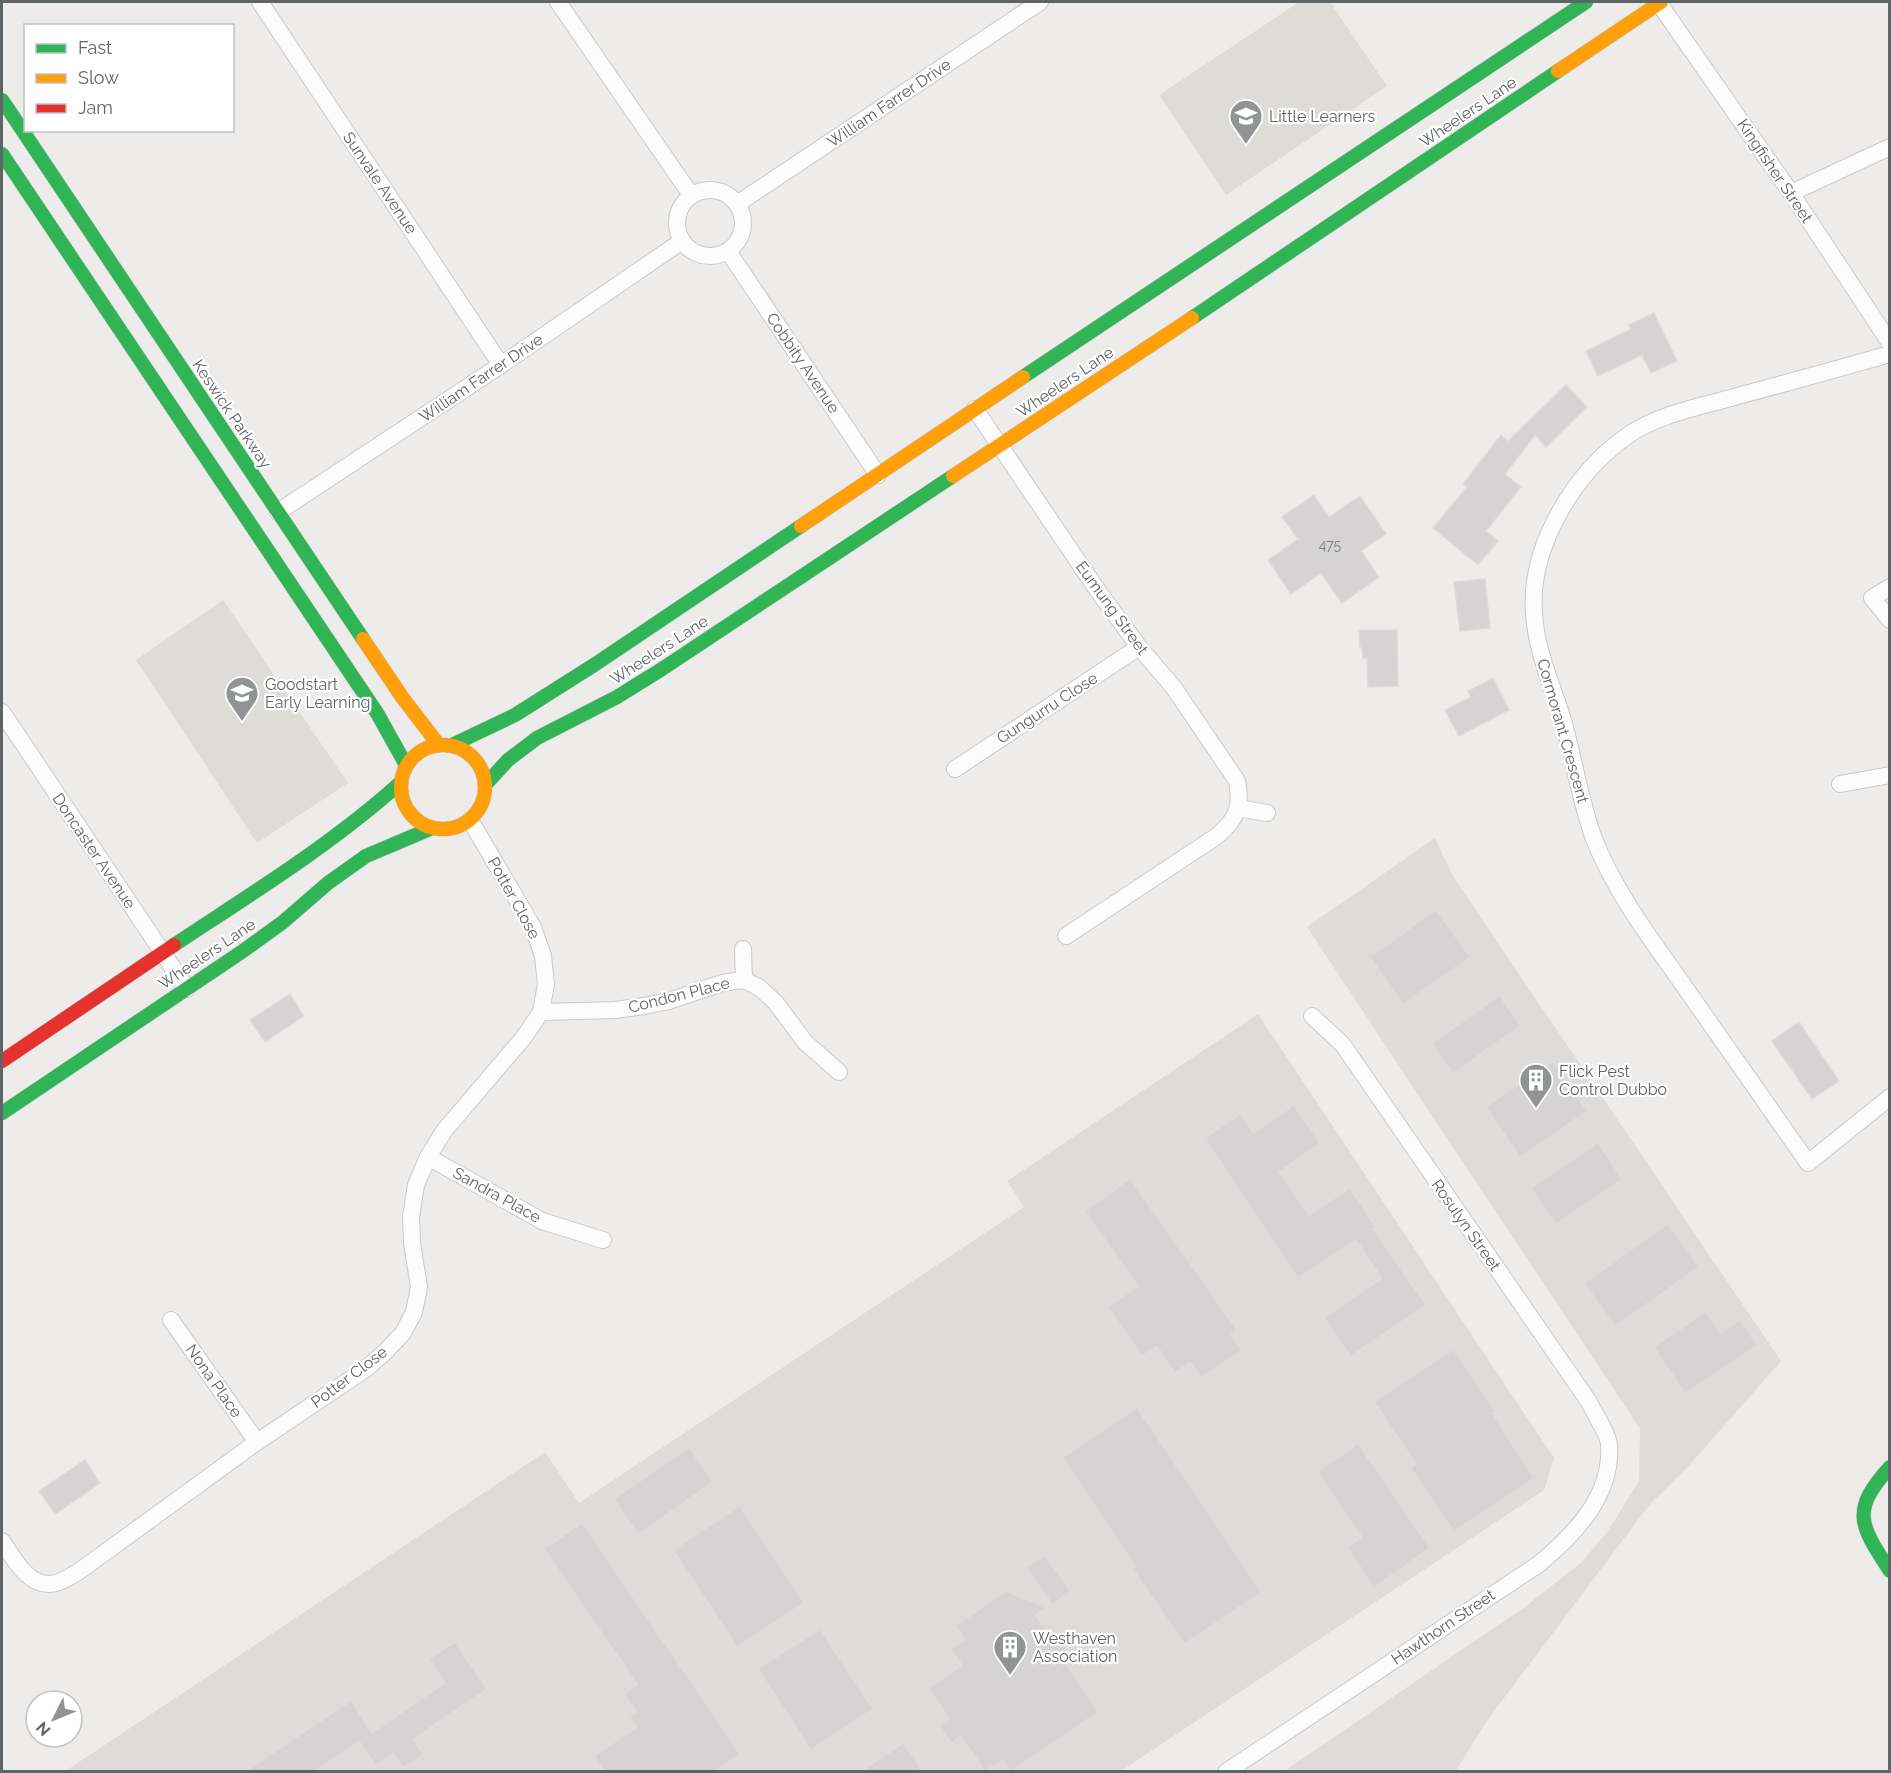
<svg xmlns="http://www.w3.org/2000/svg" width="1891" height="1773" font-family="Raleway,sans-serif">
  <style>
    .industrial { fill: #dedcda }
    .education { fill: #dedcd8 }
    .building { fill: #d5d3d3; stroke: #dedcd9; stroke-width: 1.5 }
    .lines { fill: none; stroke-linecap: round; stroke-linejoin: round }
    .street-casing { stroke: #c9c9c9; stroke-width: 18 }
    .fast-casing { stroke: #c8c9c9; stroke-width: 15 }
    .slow-casing { stroke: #c8c9c9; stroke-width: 15 }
    .jam-casing { stroke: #c8c9c9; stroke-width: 15 }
    .street { stroke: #fcfcfc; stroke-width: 16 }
    .fast { stroke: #30b455; stroke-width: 14 }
    .slow { stroke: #ff9f0a; stroke-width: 14 }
    .jam { stroke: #e5322d; stroke-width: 14 }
    .labels { text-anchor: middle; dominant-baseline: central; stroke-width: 4.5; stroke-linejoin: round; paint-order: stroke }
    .number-label { font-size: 14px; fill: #7e8183 }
    .street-label { font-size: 16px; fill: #5f6467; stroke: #fff }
    .poi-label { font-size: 16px; fill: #5f6467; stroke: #fff; text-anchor: start }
  </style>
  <rect width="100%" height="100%" fill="#eeecea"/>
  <g class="industrial">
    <path d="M1435,838l19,40 327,483 -96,109 -35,34 -164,218 -30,49 -173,1 243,-166 56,-44 26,-31 31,-50 1,-52 -333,-502z"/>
    <path d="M1258,1014l296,444 -10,32 -423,281 -1057,1 481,-320 34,51 445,-296 -17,-26z"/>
  </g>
  <g class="education">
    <path d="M1299,2h31l57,84 -161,109 -67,-100z"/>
    <path d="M223,600l125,183 -91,60 -121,-183z"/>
  </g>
  <g class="building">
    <path d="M1654,313l23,48 -26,12 -9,-18 -44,21 -12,-25 45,-22 -2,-4z"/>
    <path d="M1566,385l21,22 -41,40 -11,-12 -30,39 16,13 -35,44 12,10 -20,24 -45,-37 34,-41 -4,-3 38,-49 7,6z"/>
    <path d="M1314,495l15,22 31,-21 26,38 -25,17 18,26 -37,26 -21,-30 -30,21 -23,-34 30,-21 -16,-22z"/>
    <path d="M1485,579l5,49 -30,3 -6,-49z"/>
    <path d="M1359,630h38l1,56 -30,1 -1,-29 -4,1 -1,-11 -2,-1z"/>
    <path d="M1493,678l16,32 -50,26 -14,-26 26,-13 -3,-6z"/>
    <path d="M1436,910l34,47 -67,47 -33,-47z"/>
    <path d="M290,994l14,22 -39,26 -15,-22z"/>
    <path d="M1500,996l20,30 -67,47 -21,-30z"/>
    <path d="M1799,1022l40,59 -27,18 -40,-58z"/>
    <path d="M1553,1061l34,50 -67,46 -34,-50z"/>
    <path d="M1294,1105l26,38 -41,29 30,43 41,-27 26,39 -3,2 53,76 -75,51 -27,-38 58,-40 -26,-38 -58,38 -93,-140 35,-24 14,19z"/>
    <path d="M1598,1143l24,36 -66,45 -25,-36z"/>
    <path d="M1130,1179l107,151 -6,4 11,16 -41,28 -11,-16 -15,10 -18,-26 -15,10 -34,-49 30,-21 -53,-75z"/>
    <path d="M1668,1224l31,43 -84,59 -31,-43z"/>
    <path d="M1706,1312l15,22 19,-14 17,25 -72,48 -31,-46z"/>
    <path d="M1454,1349l41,62 -3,2 42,65 -80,53 -44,-64 6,-3 -42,-62z"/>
    <path d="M1137,1408l124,184 -77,52 -51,-75 3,-2 -73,-109z"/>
    <path d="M1358,1444l72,104 -56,39 -27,-40 15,-10 -44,-65z"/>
    <path d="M689,1448l24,34 -75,52 -24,-35z"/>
    <path d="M85,1460l15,23 -45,31 -16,-23z"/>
    <path d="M740,1506l64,97 -67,44 -64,-97z"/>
    <path d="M582,1523l158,231 -26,18h-109l-11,-16 43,-29 -8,-10 8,-5 -13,-18 14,-9 -94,-136z"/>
    <path d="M1045,1555l25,36 -18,13 -25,-37z"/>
    <path d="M1006,1591l40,17 -11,7 22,33 5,-4 11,16 -7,4 32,48 -87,59 -8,-11 -18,11 -24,-35 -10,7 -12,-18 10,-7 -20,-30 33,-23 -11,-16 14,-9 -9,-14z"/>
    <path d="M820,1629l53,80 -62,41 -53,-81z"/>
    <path d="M455,1642l32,47 -74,50 10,15 -20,14 -10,-15 -17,12 -17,-24 -45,31h-69l106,-71 21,32 73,-50 -16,-24z"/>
    <path d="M904,1743l19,29h-62z"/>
  </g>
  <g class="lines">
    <defs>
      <g id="street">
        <path d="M260,2l241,363"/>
        <path d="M558,2l133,193"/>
        <path d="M1658,2l133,191 99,150"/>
        <circle cx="710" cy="223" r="33"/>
        <path d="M1791,193l99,-46"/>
        <path d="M737,204l303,-202"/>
        <path d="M728,251l150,224"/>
        <path d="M1890,354c-52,15 -104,29 -156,43 -35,10 -74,17 -104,37 -55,37 -101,112 -96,179 2,38 18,71 29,107 11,39 17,81 31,119 21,53 57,100 90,147 41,59 83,118 124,177l82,-66"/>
        <path d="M975,409l123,182 41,56 35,41 63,93c5,26 0,38 -20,55l-151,100"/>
        <path d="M278,512l223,-147 181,-124"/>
        <path d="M1890,587l-18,11 18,22"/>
        <path d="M2,712l185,277"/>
        <path d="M955,769l184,-122"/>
        <path d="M1840,784l50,-9"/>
        <path d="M1238,808l29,5"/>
        <path d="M743,949l1,31"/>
        <path d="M541,1012l74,-2 29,-4 25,-5 53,-18 22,-3 16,8 16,15 29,39 34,30"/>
        <path d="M428,1157l114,64 61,19"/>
        <path d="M171,1320l86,122"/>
        <path d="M2,1541c12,18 28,49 54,42 8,-2 16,-8 22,-11l179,-130 110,-74 18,-16 18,-19 11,-21 5,-25 -7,-44 -1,-26 5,-32 12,-28 16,-26 80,-94 17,-25 5,-28 -3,-28 -10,-29 -63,-107"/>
        <path d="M1226,1772l313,-208c36,-30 74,-69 70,-120 -1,-11 -15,-31 -20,-42l-246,-357 -31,-29"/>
      </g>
      <g id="fast">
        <path d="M2,100l361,539"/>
        <path d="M2,154l375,559 29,52"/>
        <path d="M1192,318l366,-247"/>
        <path d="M1023,377l563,-375"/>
        <path d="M452,745l63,-30 79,-50 207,-139"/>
        <path d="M485,785l23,-25 29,-22 80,-41 45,-28 291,-193"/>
        <path d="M174,945c77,-51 157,-100 226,-162"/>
        <path d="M2,1113l241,-162 40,-29 45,-39 38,-27 66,-28"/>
        <path d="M1890,1467c-40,44 -30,58 0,104"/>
      </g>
      <g id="slow">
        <path d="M1558,71l103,-69"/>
        <path d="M953,476l239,-158"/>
        <path d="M801,526l222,-149"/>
        <path d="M363,639l39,58 36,47"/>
        <circle cx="443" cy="787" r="42"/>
      </g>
      <path id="jam" d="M2,1061l172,-116"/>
    </defs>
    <use href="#street" class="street-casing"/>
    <use href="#fast" class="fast-casing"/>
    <use href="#slow" class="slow-casing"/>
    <use href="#jam" class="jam-casing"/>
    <use href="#street" class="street"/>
    <use href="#fast" class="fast"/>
    <use href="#slow" class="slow"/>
    <use href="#jam" class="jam"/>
  </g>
  <defs>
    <symbol id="school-pin" viewBox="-11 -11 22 30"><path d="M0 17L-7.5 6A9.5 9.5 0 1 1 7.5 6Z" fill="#919495" stroke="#fff"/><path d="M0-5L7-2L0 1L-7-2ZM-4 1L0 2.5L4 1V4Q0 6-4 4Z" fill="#fff"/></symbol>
    <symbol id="building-pin" viewBox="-11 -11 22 30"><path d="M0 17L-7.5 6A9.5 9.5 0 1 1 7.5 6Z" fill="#919495" stroke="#fff"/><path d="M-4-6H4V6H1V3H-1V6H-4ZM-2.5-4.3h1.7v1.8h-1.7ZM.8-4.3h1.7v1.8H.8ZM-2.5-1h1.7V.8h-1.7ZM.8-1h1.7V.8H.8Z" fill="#fff"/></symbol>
  </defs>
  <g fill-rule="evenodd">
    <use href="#school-pin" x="1227" y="97" width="38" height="52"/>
    <use href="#school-pin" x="223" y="674" width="38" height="52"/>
    <use href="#building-pin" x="1517" y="1061" width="38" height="52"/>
    <use href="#building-pin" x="991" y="1628" width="38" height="52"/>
  </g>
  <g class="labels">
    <g class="number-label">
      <text x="1330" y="545">475</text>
    </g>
    <g class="street-label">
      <text transform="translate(889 103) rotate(-34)">William Farrer Drive</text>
      <text transform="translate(1468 112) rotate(-34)">Wheelers Lane</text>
      <text transform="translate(1775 171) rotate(56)">Kingfisher Street</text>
      <text transform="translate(380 183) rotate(56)">Sunvale Avenue</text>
      <text transform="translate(803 363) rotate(56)">Cobbity Avenue</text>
      <text transform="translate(481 378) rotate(-34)">William Farrer Drive</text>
      <text transform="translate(1065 382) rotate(-34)">Wheelers Lane</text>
      <text transform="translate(232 414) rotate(56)">Keswick Parkway</text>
      <text transform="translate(1112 608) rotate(54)">Eumung Street</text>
      <text transform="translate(659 650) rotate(-33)">Wheelers Lane</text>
      <text transform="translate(1047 708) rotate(-33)">Gungurru Close</text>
      <text transform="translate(1563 731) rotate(74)">Cormorant Crescent</text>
      <text transform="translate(94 851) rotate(56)">Doncaster Avenue</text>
      <text transform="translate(514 898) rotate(61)">Potter Close</text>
      <text transform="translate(207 954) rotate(-34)">Wheelers Lane</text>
      <text transform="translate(679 995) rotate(-14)">Condon Place</text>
      <text transform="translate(497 1195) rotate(29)">Sandra Place</text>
      <text transform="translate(1466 1225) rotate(55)">Rosulyn Street</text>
      <text transform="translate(349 1377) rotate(-37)">Potter Close</text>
      <text transform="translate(214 1381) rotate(55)">Nona Place</text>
      <text transform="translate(1443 1627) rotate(-34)">Hawthorn Street</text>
    </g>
    <g class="poi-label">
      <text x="1269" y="116">Little Learners</text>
      <text x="265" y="684">Goodstart<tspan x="265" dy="18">Early Learning</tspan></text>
      <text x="1559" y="1071">Flick Pest<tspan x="1559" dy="18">Control Dubbo</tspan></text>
      <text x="1033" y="1638">Westhaven<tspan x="1033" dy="18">Association</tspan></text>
    </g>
  </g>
  <rect width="1891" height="1773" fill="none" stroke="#5f6467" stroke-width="6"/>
  <rect x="24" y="24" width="210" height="108" fill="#ffffff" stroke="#bfc1c2" stroke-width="1.5"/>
  <rect x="36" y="44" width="30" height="9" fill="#30b455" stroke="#bfc1c2" stroke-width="1.5"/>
  <text x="78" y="54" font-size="18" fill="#5f6467">Fast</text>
  <rect x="36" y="74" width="30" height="9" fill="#ff9f0a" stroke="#bfc1c2" stroke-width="1.5"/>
  <text x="78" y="84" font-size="18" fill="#5f6467">Slow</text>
  <rect x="36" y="104" width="30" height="9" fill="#e5322d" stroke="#bfc1c2" stroke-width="1.5"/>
  <text x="78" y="114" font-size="18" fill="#5f6467">Jam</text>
  <g transform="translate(54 1719) rotate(227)"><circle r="28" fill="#ffffff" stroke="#bfc1c2" stroke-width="1.5"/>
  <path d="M0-4.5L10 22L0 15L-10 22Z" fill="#919495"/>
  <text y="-9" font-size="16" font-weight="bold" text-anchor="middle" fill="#5f6467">N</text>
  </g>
</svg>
